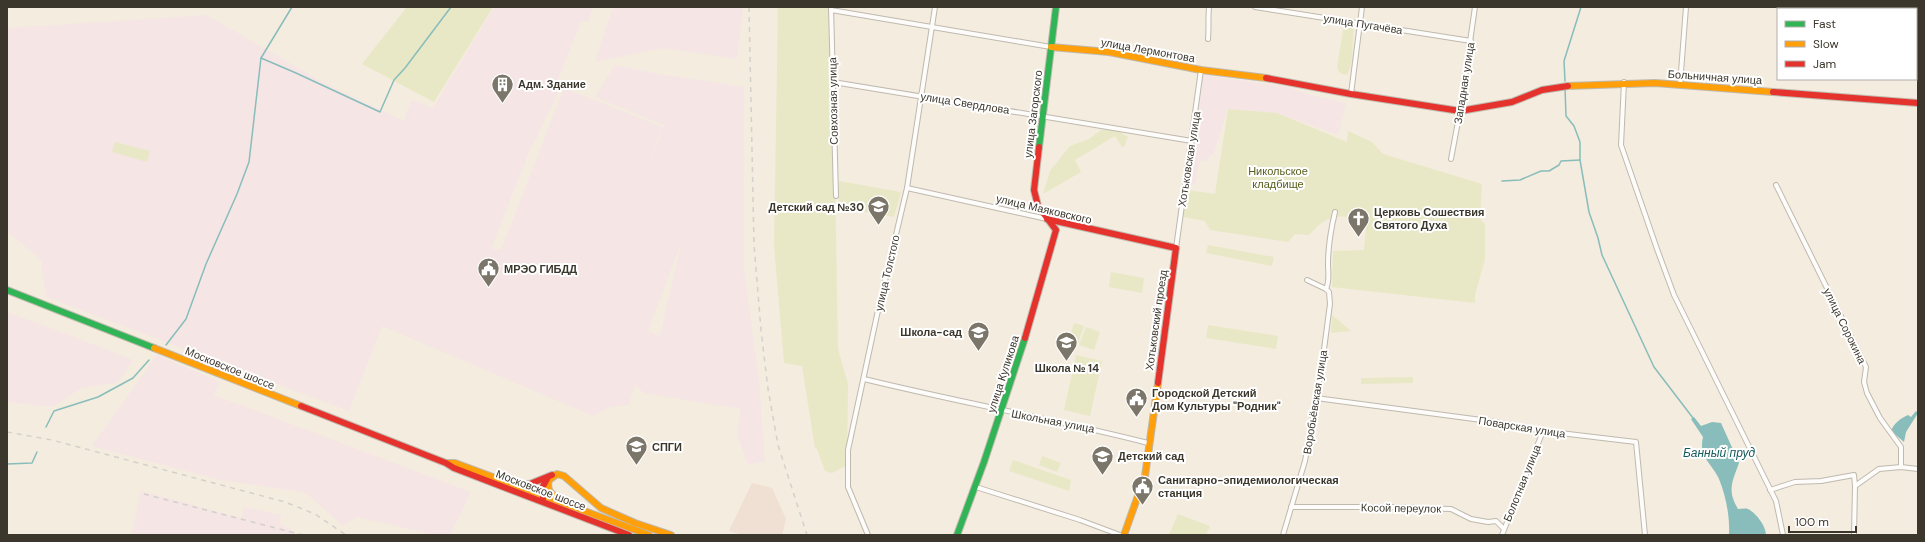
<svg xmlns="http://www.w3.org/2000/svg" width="1925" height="542" font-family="'DM Sans',sans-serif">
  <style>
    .commercial { fill: #f0dfd3 }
    .industrial { fill: #f6e5e5; fill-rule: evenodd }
    .green { fill: #e8e8c6 }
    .water { fill: #88bdbb }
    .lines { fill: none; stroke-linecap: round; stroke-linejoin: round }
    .stream { stroke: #88bdbb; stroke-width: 1.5 }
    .street-casing { stroke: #bfb9ae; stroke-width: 6 }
    .fast-casing { stroke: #bfb9ae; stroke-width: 8 }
    .slow-casing { stroke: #bfb9ae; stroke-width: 8 }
    .jam-casing { stroke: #bfb9ae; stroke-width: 8 }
    .street { stroke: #fdfcfa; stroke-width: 4 }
    .fast { stroke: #30b455; stroke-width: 6 }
    .slow { stroke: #ff9f0a; stroke-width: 6 }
    .jam { stroke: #e5322d; stroke-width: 6 }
    .rail { stroke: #d3d1cc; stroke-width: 1.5; stroke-dasharray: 5 5; stroke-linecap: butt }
    .labels { text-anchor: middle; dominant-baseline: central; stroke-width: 4; stroke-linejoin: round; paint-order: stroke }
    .street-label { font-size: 11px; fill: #3c372c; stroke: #fff }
    .poi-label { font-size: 11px; font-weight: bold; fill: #3c372c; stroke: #fff; text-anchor: start }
    .park-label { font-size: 11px; fill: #585c1b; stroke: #fff }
    .water-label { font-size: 12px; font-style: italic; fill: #155a5c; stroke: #fff }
  </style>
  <rect width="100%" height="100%" fill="#f4ecde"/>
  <path class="commercial" d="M752,483l20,5 14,31 -4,16h-39l-14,-4z"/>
  <g class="industrial">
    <path d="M494,7h99l-5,15 -7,-1 -23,59 4,5 -32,65 -39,99 10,1 63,-162 98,39 -18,50 20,-52 -69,-28 20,-32 44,9 85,13v182l15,112 6,80 -17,4 -11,-31 4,-25 -97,-16 -9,-9 -6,21 -19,2 -17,9 -211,-90 -33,85 -303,-114 -5,-34 2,-2 -36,-29v-204l200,-13 117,68 80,38 8,-21 21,8zM682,241l-22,95 -12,-5z"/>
    <path d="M613,7h130l-6,52 -74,-11 -68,14z"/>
    <path d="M1202,75l86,12 22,8 36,8 -8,32 -61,-22 -49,-4 -15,46h-3l-3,6h-7l-5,24 -8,-1z"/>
    <path d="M7,312l52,19 74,29 -15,23 -37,5 -28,19 -46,-5z"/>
    <path d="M157,355l63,27 -6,13 257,97 -21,43h-14l-79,-18 -14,9 -36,-32 -5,-2 -82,-12 -128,-34z"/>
    <path d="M141,491l100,27 3,-11 37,8 -1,10 11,4v6h-160z"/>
  </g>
  <g class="green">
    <path d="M407,7h86l-59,95 -72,-38z"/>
    <path d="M778,7h54l6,342 10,35 -1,81 -15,8 -7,-2 -8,-22 -2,-1 -13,-82 -18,-3 -10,-117z"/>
    <path d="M1344,25h8l2,3c-3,15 1,33 -7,47 -6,-1 -9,-2 -10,-9z"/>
    <path d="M1228,109l49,4 70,29 1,-11 24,11 11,12 99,30 -2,35 5,5v35l-10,36v8l-143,-16 1,-36 31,-1 3,-32c-28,-2 -38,-6 -58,17l-14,-1 -7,8 -78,-12 -5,-9 -22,-4 4,-27 28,4z"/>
    <path d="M1108,129l12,3 8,5 -4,10h-2l-7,-11 -40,24 6,12 -38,22 7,-23 20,-25 19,-7 12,-9z"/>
    <path d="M115,142l35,9 -3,11 -35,-10z"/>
    <path d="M839,181l62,11 -7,25 -55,-10z"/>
    <path d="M1208,245l66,12 -2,9 -66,-13z"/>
    <path d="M1111,272l33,6 -2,15 -33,-6z"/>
    <path d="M1332,315l19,16 -20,2z"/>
    <path d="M1074,323l10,3 -6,17 -9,-3z"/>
    <path d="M1208,325l70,11 -2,13 -70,-11z"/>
    <path d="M1086,327l14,5 -6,18 -15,-5z"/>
    <path d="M1076,355l26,6 -12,55 -26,-6z"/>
    <path d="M1413,377v6l-52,1v-6z"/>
    <path d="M1042,456l19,7 -4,9 -18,-7z"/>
    <path d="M1013,460l58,20 -2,11 -60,-20z"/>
    <path d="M1178,514l32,12 -4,9h-37z"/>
  </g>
  <g class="water">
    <path d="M1916,411l2,2 -12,19 -2,10 -13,-11c3,-8 10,-13 17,-16l3,2z"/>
    <path d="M1694,417l7,9 11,-4 9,1 18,40c-7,19 -12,28 -1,46 3,0 7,-1 10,0 8,4 18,17 18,26h-37c1,-18 -3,-39 -10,-56 -7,-16 -21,-22 -16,-42l-12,-18z"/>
  </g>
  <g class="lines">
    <g class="stream">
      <path d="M261,58l35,15 84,39 14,-32 11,-12 46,-61"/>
      <path d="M1565,81l-1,-20 17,-54"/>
      <path d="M1565,88l1,28 8,10 6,16v18l9,52 9,26 4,17 52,112 39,51"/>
      <path d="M1502,181l18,-1 21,-9h8l10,-6 2,-4 19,-1"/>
      <path d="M166,345l20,-26 20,-55 31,-70 12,-32 12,-104 31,-51"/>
      <path d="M46,427l8,-16 44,-14 35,-19 16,-18"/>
      <path d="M7,464l25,-1 5,-11"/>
    </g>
    <defs>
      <g id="street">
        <path d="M831,7l5,189"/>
        <path d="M1255,7l216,34"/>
        <path d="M831,10l220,37"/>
        <path d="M1916,13l2,1"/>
        <path d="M1208,39c1,-12 0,-21 1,-32"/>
        <path d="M833,82l359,59"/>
        <path d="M1624,82l-3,63 36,104 17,46 102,206 7,34"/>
        <path d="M1680,85l6,-78"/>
        <path d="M1351,94l11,-87"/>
        <path d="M1451,159l9,-48 15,-104"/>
        <path d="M1776,185l90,182 -2,15 3,11 13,25 21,29v20"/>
        <path d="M907,188l140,31"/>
        <path d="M1176,248l25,-178"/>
        <path d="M1326,289c4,-9 2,-16 2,-25 0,-17 3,-35 7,-52"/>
        <path d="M864,379c94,23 190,40 284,64"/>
        <path d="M1316,398l173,23 54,10 93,11 9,93"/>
        <path d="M976,487l104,33 40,15"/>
        <path d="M1770,490l25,-8 26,-1 33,-6 1,11 24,-17 22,-2 17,2"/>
        <path d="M1291,507h100l60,2 20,10 17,3 8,-1 8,8"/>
        <path d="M868,535l-20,-48v-37l29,-135 30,-127 28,-181"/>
        <path d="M1283,535l22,-74 16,-89 9,-68 -1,-12 -3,-3 -19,-9"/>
        <path d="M1502,535l41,-104"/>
        <path d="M1854,535l1,-49"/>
      </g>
      <g id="fast">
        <path d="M1039,147l17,-140"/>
        <path d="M7,290l147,58"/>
        <path d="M957,535l27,-73 41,-124"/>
      </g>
      <g id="slow">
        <path d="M1051,47l58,5 92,18 65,8"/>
        <path d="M1568,86l87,-3 118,9"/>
        <path d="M154,348l147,58"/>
        <path d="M447,463h8l194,72"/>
        <path d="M559,499c-8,-5 -13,-9 -10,-19l8,-6 7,2 37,32 34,15 36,12"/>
        <path d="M1124,535l21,-59 13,-93"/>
      </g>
      <g id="jam">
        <path d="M1266,78l85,16 109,17 52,-9 30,-12 26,-4"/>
        <path d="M1773,92l145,11"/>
        <path d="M1047,219l129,29 -18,135"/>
        <path d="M1025,338l31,-108 -18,-24 -4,-16 5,-43"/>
        <path d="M301,406l145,57 8,5 175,67"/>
        <path d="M517,484h13l22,-9"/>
        <path d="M543,498l-1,-10 5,-9"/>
      </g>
    </defs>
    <use href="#street" class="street-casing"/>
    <use href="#fast" class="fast-casing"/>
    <use href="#slow" class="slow-casing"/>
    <use href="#jam" class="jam-casing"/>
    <use href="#street" class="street"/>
    <use href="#fast" class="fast"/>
    <use href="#slow" class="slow"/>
    <use href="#jam" class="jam"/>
    <g class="rail">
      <path d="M749,7l5,237 7,86 7,59 10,56 29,90"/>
      <path d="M7,432l45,8 233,62 30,12 31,21"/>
      <path d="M144,494l159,41"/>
    </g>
  </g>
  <defs>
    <symbol id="building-pin" viewBox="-11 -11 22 30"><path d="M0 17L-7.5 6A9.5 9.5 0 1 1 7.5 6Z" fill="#7c766a" stroke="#fff"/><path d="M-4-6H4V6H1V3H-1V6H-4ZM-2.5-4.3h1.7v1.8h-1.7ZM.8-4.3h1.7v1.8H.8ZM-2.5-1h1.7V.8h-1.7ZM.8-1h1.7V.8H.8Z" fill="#fff"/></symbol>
    <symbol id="school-pin" viewBox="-11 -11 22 30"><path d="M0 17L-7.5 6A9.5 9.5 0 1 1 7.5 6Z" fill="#7c766a" stroke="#fff"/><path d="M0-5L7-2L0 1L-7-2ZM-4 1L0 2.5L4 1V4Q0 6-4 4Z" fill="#fff"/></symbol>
    <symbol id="church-pin" viewBox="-11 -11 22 30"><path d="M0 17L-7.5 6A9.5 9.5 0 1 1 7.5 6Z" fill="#7c766a" stroke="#fff"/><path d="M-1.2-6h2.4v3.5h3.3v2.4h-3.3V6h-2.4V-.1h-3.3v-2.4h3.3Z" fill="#fff"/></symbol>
    <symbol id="civic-pin" viewBox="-11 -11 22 30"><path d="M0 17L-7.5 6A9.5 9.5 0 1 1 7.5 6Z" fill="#7c766a" stroke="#fff"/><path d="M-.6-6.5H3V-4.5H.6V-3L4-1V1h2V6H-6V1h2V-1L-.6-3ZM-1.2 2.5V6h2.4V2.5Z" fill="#fff"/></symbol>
    <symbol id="university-pin" viewBox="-11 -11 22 30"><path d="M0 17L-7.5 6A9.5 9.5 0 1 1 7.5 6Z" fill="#7c766a" stroke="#fff"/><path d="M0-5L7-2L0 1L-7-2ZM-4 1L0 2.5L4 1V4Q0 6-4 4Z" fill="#fff"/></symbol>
  </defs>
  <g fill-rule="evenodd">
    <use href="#building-pin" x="490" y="72" width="25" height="34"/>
    <use href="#school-pin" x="866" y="194" width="25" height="34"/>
    <use href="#church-pin" x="1346" y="206" width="25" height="34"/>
    <use href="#civic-pin" x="476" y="256" width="25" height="34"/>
    <use href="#school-pin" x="966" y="320" width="25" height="34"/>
    <use href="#school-pin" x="1054" y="330" width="25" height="34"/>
    <use href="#civic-pin" x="1124" y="386" width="25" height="34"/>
    <use href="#university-pin" x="624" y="434" width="25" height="34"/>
    <use href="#school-pin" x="1090" y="444" width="25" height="34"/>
    <use href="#civic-pin" x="1130" y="474" width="25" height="34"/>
  </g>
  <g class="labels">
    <g class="street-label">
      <text transform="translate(1363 24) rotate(9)">улица Пугачёва</text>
      <text transform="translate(1148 50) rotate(10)">улица Лермонтова</text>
      <text transform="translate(1715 77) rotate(4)">Больничная улица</text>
      <text transform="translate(1464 83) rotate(-81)">Западная улица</text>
      <text transform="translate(833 101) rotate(-91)">Совхозная улица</text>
      <text transform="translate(965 103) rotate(9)">улица Свердлова</text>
      <text transform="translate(1033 114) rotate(-83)">улица Загорского</text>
      <text transform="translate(1189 159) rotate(-81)">Хотьковская улица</text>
      <text transform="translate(1044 209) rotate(13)">улица Маяковского</text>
      <text transform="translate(887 273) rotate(-77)">улица Толстого</text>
      <text transform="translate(1156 320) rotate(-82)">Хотьковский проезд</text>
      <text transform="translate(1845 326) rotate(64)">улица Сорокина</text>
      <text transform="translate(230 368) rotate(22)">Московское шоссе</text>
      <text transform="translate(1003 374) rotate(-72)">улица Куликова</text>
      <text transform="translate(1315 402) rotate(-81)">Воробьёвская улица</text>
      <text transform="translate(1053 421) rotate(11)">Школьная улица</text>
      <text transform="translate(1522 427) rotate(9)">Поварская улица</text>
      <text transform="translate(1522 483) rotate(-68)">Болотная улица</text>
      <text transform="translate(541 490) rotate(21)">Московское шоссе</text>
      <text transform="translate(1401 508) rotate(1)">Косой переулок</text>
    </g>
    <g class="poi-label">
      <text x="518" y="84">Адм. Здание</text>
      <text x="864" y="207" text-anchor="end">Детский сад №30</text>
      <text x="1374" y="212">Церковь Сошествия<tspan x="1374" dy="13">Святого Духа</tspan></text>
      <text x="504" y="269">МРЭО ГИБДД</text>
      <text x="962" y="332" text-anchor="end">Школа-сад</text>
      <text x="1067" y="368" text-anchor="middle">Школа № 14</text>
      <text x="1152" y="393">Городской Детский<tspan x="1152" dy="13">Дом Культуры "Родник"</tspan></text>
      <text x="652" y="447">СПГИ</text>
      <text x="1118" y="456">Детский сад</text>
      <text x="1158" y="480">Санитарно-эпидемиологическая<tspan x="1158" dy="13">станция</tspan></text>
    </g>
    <g class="park-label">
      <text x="1278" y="171">Никольское<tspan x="1278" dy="13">кладбище</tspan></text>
    </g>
    <g class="water-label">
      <text x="1719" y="453">Банный пруд</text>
    </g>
  </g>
  <rect width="1925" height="542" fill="none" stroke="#3c372c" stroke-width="16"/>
  <rect x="1777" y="8" width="140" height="72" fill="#ffffff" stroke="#b1afab"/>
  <rect x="1785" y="21" width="20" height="6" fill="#30b455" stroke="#b1afab"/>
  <text x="1813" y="28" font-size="12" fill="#3c372c">Fast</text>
  <rect x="1785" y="41" width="20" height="6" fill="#ff9f0a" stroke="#b1afab"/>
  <text x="1813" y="48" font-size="12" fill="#3c372c">Slow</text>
  <rect x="1785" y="61" width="20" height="6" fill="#e5322d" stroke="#b1afab"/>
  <text x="1813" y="68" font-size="12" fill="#3c372c">Jam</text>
  <path d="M1789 526v6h67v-6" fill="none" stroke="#3c372c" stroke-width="2"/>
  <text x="1795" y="526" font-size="12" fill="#3c372c" stroke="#ffffff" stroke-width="3" paint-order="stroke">100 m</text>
</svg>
